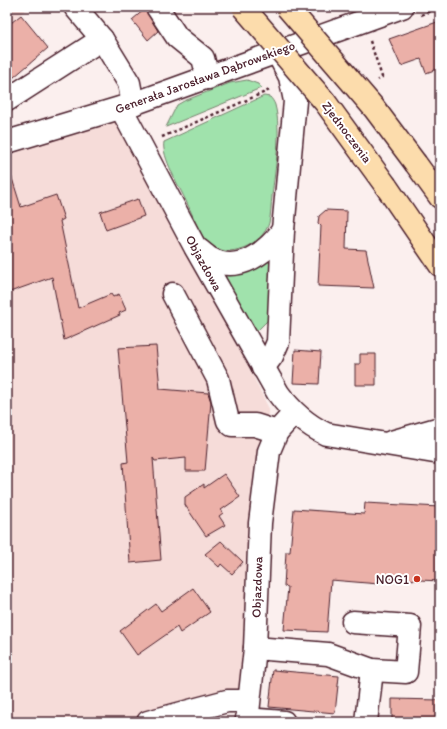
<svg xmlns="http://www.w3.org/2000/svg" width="447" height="729" font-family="Itim,sans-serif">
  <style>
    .built { fill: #f6dcd9 }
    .green { fill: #a0e2ac; stroke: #75806c }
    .building { fill: #ebb0a8; stroke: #4a1f2b }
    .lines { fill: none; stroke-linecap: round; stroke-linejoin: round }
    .minor-casing { stroke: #4a1f2b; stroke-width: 25 }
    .major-casing { stroke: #4a1f2b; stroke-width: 25 }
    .path { stroke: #4a1f2b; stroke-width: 2.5; stroke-dasharray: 3 3; stroke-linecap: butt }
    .minor { stroke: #fff; stroke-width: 22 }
    .major { stroke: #fcdcac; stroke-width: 22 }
    .major-bridge-casing { stroke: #4a1f2b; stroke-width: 25; stroke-linecap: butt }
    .major-bridge { stroke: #fcdcac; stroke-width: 22 }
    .poi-dot { fill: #c8321e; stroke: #fff; stroke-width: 1.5 }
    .labels { text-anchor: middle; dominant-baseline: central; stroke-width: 4; stroke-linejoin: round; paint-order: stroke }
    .street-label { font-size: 13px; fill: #4a1f2b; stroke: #fff }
    .poi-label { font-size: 13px; fill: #4a1f2b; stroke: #fff; text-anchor: end }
  </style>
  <rect width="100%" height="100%" fill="#fbefee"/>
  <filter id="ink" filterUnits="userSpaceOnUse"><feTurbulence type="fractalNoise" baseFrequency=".025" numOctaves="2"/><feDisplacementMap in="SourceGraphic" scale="8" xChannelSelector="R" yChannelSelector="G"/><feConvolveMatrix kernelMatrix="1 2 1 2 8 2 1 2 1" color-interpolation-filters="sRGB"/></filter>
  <g filter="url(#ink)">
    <g class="built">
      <path d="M7,7h22l-22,18z"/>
      <path d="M125,113l144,296 -22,289 -94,24h-146v-566z"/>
    </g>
    <g class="green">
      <path d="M247,80l11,4 3,4 -95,39 11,-22 7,-4 46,-18z"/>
      <path d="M264,96l6,1c2,2 4,5 5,8 7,26 0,64 -3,91 -1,8 -1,18 -3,27 -6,21 -42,38 -60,21 -10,-10 -16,-29 -23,-43 -6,-13 -25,-45 -22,-59z"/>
      <path d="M275,257l-3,56 -5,8 -12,12 -33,-62 27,-2z"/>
    </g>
    <g class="building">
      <path d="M145,9l13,22 -10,9 -16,-20z"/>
      <path d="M21,15l27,33 -41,35v-57z"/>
      <path d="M440,21v47l-14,5 -5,-14 -20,7 -12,-27z"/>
      <path d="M10,172l11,35 35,-12 8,24 -4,2 18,87 33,-14 2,3 6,-3 7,16 -7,3 1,2 -56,25 -12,-63 -45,16v-120z"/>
      <path d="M138,199l6,17 -38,14 -6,-18z"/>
      <path d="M326,210l21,1 -1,38 20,1 8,38 -56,-2 3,-60 -3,-3 1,-7z"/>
      <path d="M156,346l4,43 48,4 3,9 -6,69h-19v-13l-31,3 -2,-3 8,102 -31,3 -7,-100 5,-1 -10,-114z"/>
      <path d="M295,350l26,2 -2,32 -26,-1z"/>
      <path d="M360,354h16v31h-21v-21h5z"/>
      <path d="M224,474l16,23 -19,13 2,3 -4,3 6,9 -19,11 -21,-31v-8l19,-13v4z"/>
      <path d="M365,503l75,4v74l-61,-3v6l-48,-4 -4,52 -43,-2 4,-43 -4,-1 2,-34h4l4,-43 70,5z"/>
      <path d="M221,541l22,21 -11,12 -11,-10 -2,3 -14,-13z"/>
      <path d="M193,588l17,24 -30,21 -3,-6 -40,28 -17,-24 36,-27 5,7z"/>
      <path d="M273,670l66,6 -4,37 -66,-6z"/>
      <path d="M392,699l48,1v22h-48z"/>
    </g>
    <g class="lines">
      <defs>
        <g id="minor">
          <path d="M75,7l27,32 27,44 4,21"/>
          <path d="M157,7l20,30 26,21 5,20"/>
          <path d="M7,100l95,-61"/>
          <path d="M121,108l74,139 83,146c13,18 27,31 48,41l114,19"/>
          <path d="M7,142l126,-38 269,-97"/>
          <path d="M196,248c5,3 10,8 15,11 28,15 56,-7 72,-29"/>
          <path d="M173,294l45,85 10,42 4,4h23l22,7"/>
          <path d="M263,368l9,-12 6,-14 5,-112 12,-129 -5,-24 -13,-25"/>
          <path d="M391,442l49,-14"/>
          <path d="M255,648l73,6 44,16 34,2 4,-46 -57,-4"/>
          <path d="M247,719l37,3"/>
          <path d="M148,722l79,-21h21"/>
          <path d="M247,722l8,-74 5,-125 9,-72 8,-19 17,-19"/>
          <path d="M366,722l6,-52"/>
        </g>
        <g id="major">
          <path d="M416,164l24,33"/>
          <path d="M386,186l54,79"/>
        </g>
      </defs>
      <use href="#minor" class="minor-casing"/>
      <use href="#major" class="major-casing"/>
      <g class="path">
        <path d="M421,15l19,-8"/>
        <path d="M370,41l12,36 -4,3"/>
        <path d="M162,137l110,-48"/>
      </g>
      <use href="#minor" class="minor"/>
      <use href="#major" class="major"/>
      <defs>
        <g id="major-bridge">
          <path d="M243,7l82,95 61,84"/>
          <path d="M287,7l87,101 42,56"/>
        </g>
      </defs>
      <use href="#major-bridge" class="major-bridge-casing"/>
      <use href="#major-bridge" class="major-bridge"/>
    </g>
  </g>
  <circle class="poi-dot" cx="417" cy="579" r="4"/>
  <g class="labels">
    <g class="street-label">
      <text transform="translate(205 77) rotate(-20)">Generała Jarosława Dąbrowskiego</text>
      <text transform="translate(347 132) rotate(53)">Zjednoczenia</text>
      <text transform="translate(204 263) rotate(61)">Objazdowa</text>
      <text transform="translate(257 587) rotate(-88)">Objazdowa</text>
    </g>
    <g class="poi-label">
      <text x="409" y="579">NOG1</text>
    </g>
  </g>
  <rect width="447" height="729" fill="none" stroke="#fff" stroke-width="24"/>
  <rect x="12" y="12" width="423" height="705" fill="none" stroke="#4a1f2b" stroke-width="1.5" filter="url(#ink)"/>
</svg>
